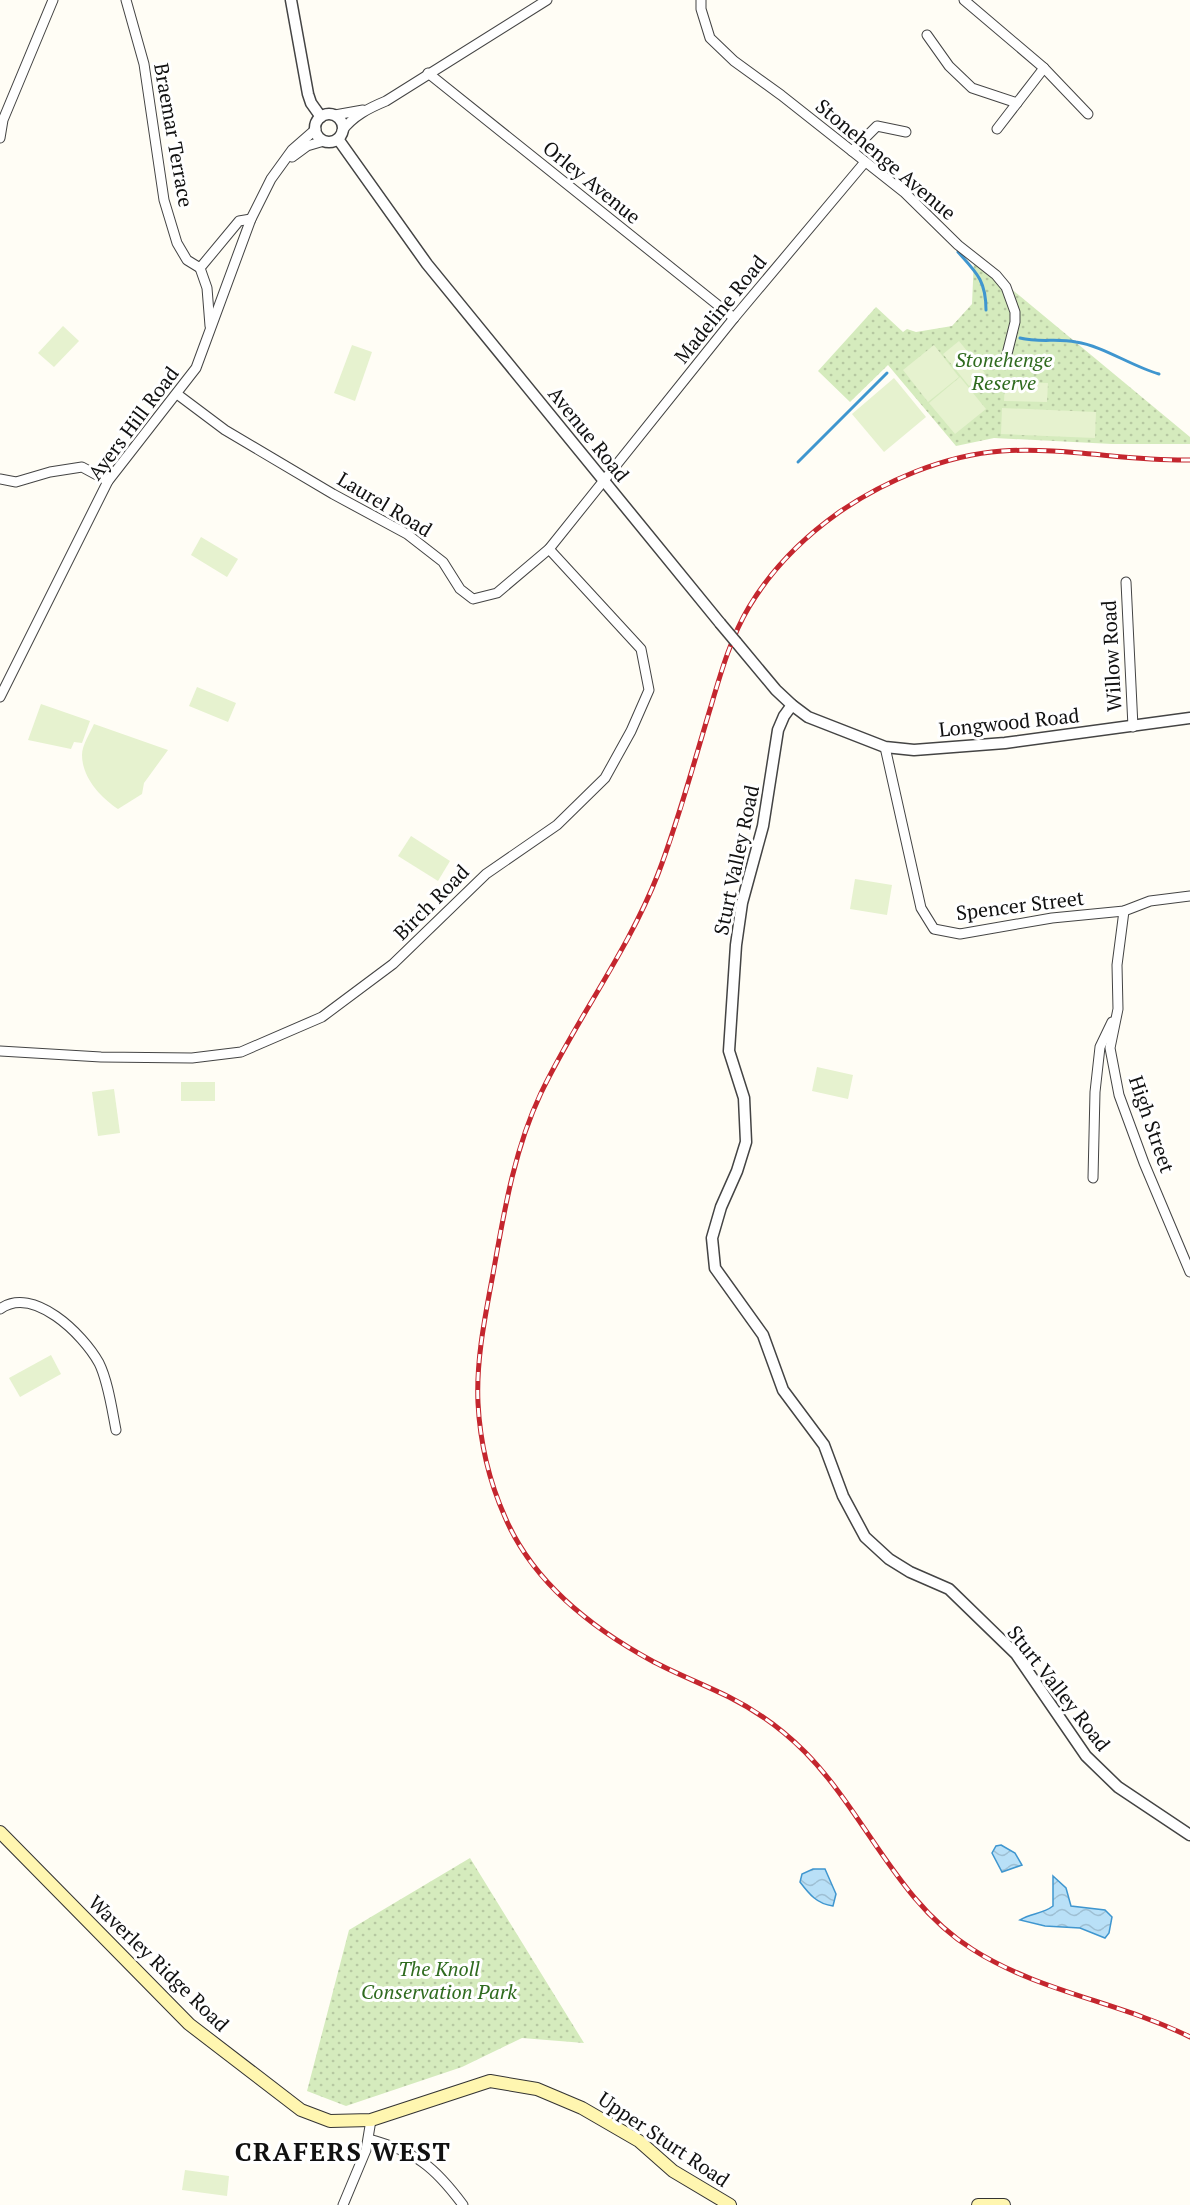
<svg xmlns="http://www.w3.org/2000/svg" width="1190" height="2205" font-family="'PT Serif',serif">
  <style>
    .grass { fill: url(#grass-dots) }
    .pitch { fill: #e6f2cf }
    .water { fill: url(#water-waves); stroke: #3f96cf; stroke-width: 1.5 }
    .lines { fill: none; stroke-linecap: round; stroke-linejoin: round }
    .stream { stroke: #3f96cf; stroke-width: 3 }
    .minor-casing { stroke: #444; stroke-width: 11 }
    .tertiary-casing { stroke: #444; stroke-width: 13 }
    .secondary-casing { stroke: #333; stroke-width: 14 }
    .minor { stroke: #fff; stroke-width: 9 }
    .tertiary { stroke: #fff; stroke-width: 10 }
    .secondary { stroke: #fff6b0; stroke-width: 12 }
    .rail-casing { stroke: #c4262e; stroke-width: 5 }
    .rail { stroke: #fff; stroke-width: 3; stroke-dasharray: 9; stroke-linecap: butt }
    .tertiary-bridge-casing { stroke: #444; stroke-width: 13; stroke-linecap: butt }
    .tertiary-bridge { stroke: #fff; stroke-width: 10 }
    .labels { text-anchor: middle; dominant-baseline: central; stroke-width: 6; stroke-linejoin: round; paint-order: stroke }
    .street-label { font-size: 20px; fill: #111; stroke: #fff }
    .park-label { font-size: 20px; font-style: italic; fill: #2f6b1f; stroke: #fff }
    .district-label { font-size: 26px; font-weight: bold; letter-spacing: 1.5px; fill: #111; stroke: #fff }
  </style>
  <defs>
    <pattern id="grass-dots" width="8" height="8" patternUnits="userSpaceOnUse" patternTransform="scale(1.5)"><rect width="8" height="8" fill="#d5ebbd"/><path d="M2 2h.1M6 6h.1" fill="none" stroke="#b6c8a1" stroke-width="1.8" stroke-linecap="round"/></pattern>
    <pattern id="water-waves" width="16" height="10" patternUnits="userSpaceOnUse" patternTransform="scale(1.5)"><rect width="16" height="10" fill="#b9e0f7"/><path d="M0 5q4-4 8 0t8 0" fill="none" stroke="#9ebfd3"/></pattern>
  </defs>
  <rect width="100%" height="100%" fill="#fffdf5"/>
  <g class="grass">
    <path d="M974,258l216,179v7h-78l-118,-6 -38,8 -68,-81 -38,37 -32,-31 58,-64 27,25 4,-3 9,3 36,-6 20,-22z"/>
    <path d="M470,1858l114,185 -62,-5 -60,29 -116,39 -39,-15 42,-161z"/>
  </g>
  <g class="pitch">
    <path d="M63,326l16,15 -25,26 -16,-14z"/>
    <path d="M959,341l26,32 -16,13 -26,-32z"/>
    <path d="M352,345l20,7 -17,49 -21,-8z"/>
    <path d="M934,345l25,32 -31,25 -25,-32z"/>
    <path d="M960,377l26,32 -31,25 -26,-31z"/>
    <path d="M894,378l32,39 -42,35 -32,-38z"/>
    <path d="M1005,382l43,1 -1,19 -43,-1z"/>
    <path d="M1002,408l94,4 -1,26 -94,-4z"/>
    <path d="M201,537l37,22 -11,18 -36,-22z"/>
    <path d="M197,687l39,16 -8,19 -39,-16z"/>
    <path d="M41,704l49,17 -8,22 -8,-1 -3,7 -43,-9z"/>
    <path d="M94,724l74,26 -24,33 -2,11 -24,15c-18,-12 -36,-32 -36,-54 0,-10 8,-22 12,-31z"/>
    <path d="M411,836l39,25 -12,20 -40,-25z"/>
    <path d="M855,879l37,6 -5,30 -37,-6z"/>
    <path d="M817,1067l36,8 -5,24 -36,-8z"/>
    <rect x="181" y="1082" width="34" height="19"/>
    <path d="M114,1089l6,44 -22,3 -6,-44z"/>
    <path d="M51,1355l10,19 -41,23 -11,-19z"/>
    <path d="M185,2170l44,6 -2,20 -45,-6z"/>
  </g>
  <g class="water">
    <path d="M1001,1845l14,8 7,12 -20,7 -10,-19 4,-7z"/>
    <path d="M813,1869h12l11,25 -3,12c-16,-2 -24,-12 -33,-24l2,-8z"/>
    <path d="M1053,1876l13,12 5,18 34,4 7,7 -3,16 -4,5 -25,-10 -35,-2 -25,-6c11,-7 23,-6 33,-14z"/>
  </g>
  <g class="lines">
    <g class="stream">
      <path d="M958,252c19,21 28,29 28,58"/>
      <path d="M1020,338c20,5 37,0 56,4 27,4 55,24 83,32"/>
      <path d="M798,462l89,-89"/>
    </g>
    <defs>
      <g id="minor">
        <path d="M126,0l18,64 20,136 13,43 10,17 13,8 39,-47 12,-2"/>
        <path d="M701,0v9l9,29 24,23 47,34 124,98 53,52 38,30 10,12 9,25v10l-10,40"/>
        <path d="M964,0l80,68 44,46"/>
        <path d="M927,35l22,31 23,22 45,15"/>
        <path d="M428,73l306,245"/>
        <path d="M335,115l28,-5"/>
        <path d="M997,129l47,-61"/>
        <path d="M342,131c11,-15 27,-23 44,-30l161,-101"/>
        <path d="M0,138l3,-18 50,-120"/>
        <path d="M852,151l25,-25 29,6"/>
        <path d="M292,157l15,-11 17,-5"/>
        <path d="M200,268l7,20 3,38"/>
        <path d="M177,394l48,36 108,64 74,40 36,28 17,27 13,10 24,-6 52,-44 185,-231 131,-156"/>
        <path d="M0,479l16,3 34,-10 32,-5 26,14"/>
        <path d="M1126,582l7,145"/>
        <path d="M0,697l108,-216 88,-113 55,-149 20,-40 21,-29 24,-21"/>
        <path d="M885,747l36,161 13,21 26,5 92,-16 72,-7 26,-10 40,-5"/>
        <path d="M1124,911l-7,54 1,44 -8,39 9,47 25,68 46,109"/>
        <path d="M0,1051l101,6 91,1 49,-6 81,-35 71,-53 93,-90 71,-49 48,-47 26,-47 18,-41 -8,-41 -92,-100"/>
        <path d="M1093,1178l2,-86 5,-45 12,-25"/>
        <path d="M0,1309c33,-24 83,25 99,54 9,18 13,47 17,67"/>
        <path d="M369,2139c47,13 65,27 94,66"/>
        <path d="M343,2205l23,-55 5,-30"/>
      </g>
      <g id="tertiary">
        <path d="M291,0l17,94 3,9 10,14"/>
        <circle cx="329" cy="128" r="14"/>
        <path d="M338,139l89,125 293,359"/>
        <path d="M736,642l40,48 16,15 16,12 77,30 29,3 91,-7 185,-25"/>
        <path d="M792,705l-8,11 -6,14 -15,96 -21,77 -6,42 -7,106 15,47 2,44 -9,29 -16,36 -9,31 3,30 48,67 20,55 41,55 19,51 22,41 24,22 21,13 39,17 67,65 70,102 32,31 72,48"/>
      </g>
      <g id="secondary">
        <path d="M0,1832l189,192 112,86 29,11 41,-1 119,-39 47,8 45,19 57,33 34,30 57,34"/>
        <path d="M978,2205h26"/>
      </g>
    </defs>
    <use href="#minor" class="minor-casing"/>
    <use href="#tertiary" class="tertiary-casing"/>
    <use href="#secondary" class="secondary-casing"/>
    <use href="#minor" class="minor"/>
    <use href="#tertiary" class="tertiary"/>
    <use href="#secondary" class="secondary"/>
    <defs>
      <path id="rail" d="M1190,460c-63,1 -126,-13 -188,-9 -57,4 -118,30 -164,62 -35,25 -67,57 -89,94 -18,30 -28,65 -38,99 -17,56 -32,113 -53,168 -30,77 -81,144 -117,219 -27,57 -37,119 -48,181 -8,43 -17,86 -15,129 2,39 11,78 27,114 28,66 88,112 149,145 25,13 51,23 75,35 28,14 54,33 76,55 61,62 92,150 167,197 67,43 148,53 218,88"/>
    </defs>
    <use href="#rail" class="rail-casing"/>
    <use href="#rail" class="rail"/>
    <defs>
      <path id="tertiary-bridge" d="M720,623l16,19"/>
    </defs>
    <use href="#tertiary-bridge" class="tertiary-bridge-casing"/>
    <use href="#tertiary-bridge" class="tertiary-bridge"/>
  </g>
  <g class="labels">
    <g class="street-label">
      <text transform="translate(174 135) rotate(80)">Braemar Terrace</text>
      <text transform="translate(886 159) rotate(40)">Stonehenge Avenue</text>
      <text transform="translate(592 182) rotate(39)">Orley Avenue</text>
      <text transform="translate(720 309) rotate(-51)">Madeline Road</text>
      <text transform="translate(133 423) rotate(-53)">Ayers Hill Road</text>
      <text transform="translate(589 434) rotate(51)">Avenue Road</text>
      <text transform="translate(385 504) rotate(31)">Laurel Road</text>
      <text transform="translate(1111 656) rotate(-93)">Willow Road</text>
      <text transform="translate(1009 722) rotate(-6)">Longwood Road</text>
      <text transform="translate(736 860) rotate(-78)">Sturt Valley Road</text>
      <text transform="translate(431 902) rotate(-45)">Birch Road</text>
      <text transform="translate(1020 905) rotate(-7)">Spencer Street</text>
      <text transform="translate(1152 1124) rotate(71)">High Street</text>
      <text transform="translate(1059 1688) rotate(52)">Sturt Valley Road</text>
      <text transform="translate(159 1963) rotate(44)">Waverley Ridge Road</text>
      <text transform="translate(664 2139) rotate(34)">Upper Sturt Road</text>
    </g>
    <g class="park-label">
      <text x="1004" y="359">Stonehenge<tspan x="1004" dy="23">Reserve</tspan></text>
      <text x="439" y="1968">The Knoll<tspan x="439" dy="23">Conservation Park</tspan></text>
    </g>
    <g class="district-label">
      <text x="343" y="2151">CRAFERS WEST</text>
    </g>
  </g>
</svg>
